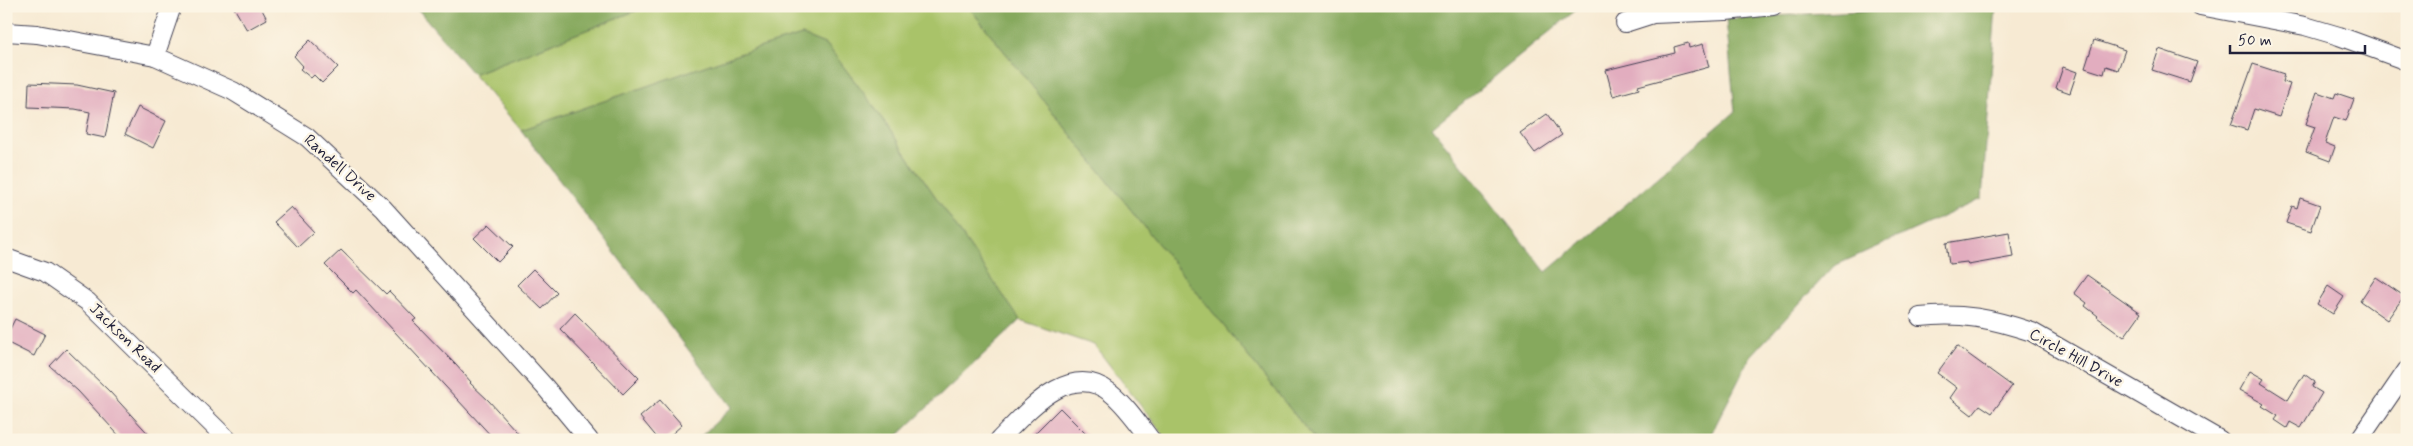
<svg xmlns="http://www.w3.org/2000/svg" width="2413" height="446" font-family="Mynerve,sans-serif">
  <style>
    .green { fill: #a9c369; stroke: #667252 }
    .forest { fill: #86a95d; stroke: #54664c }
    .building { fill: #e2adbf }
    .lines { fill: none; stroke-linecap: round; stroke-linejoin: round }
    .street-casing { stroke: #424052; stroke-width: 20 }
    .street { stroke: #fff; stroke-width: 18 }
    .labels { text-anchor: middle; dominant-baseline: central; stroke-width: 5; stroke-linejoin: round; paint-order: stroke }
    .street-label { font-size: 16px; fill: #22223b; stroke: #fcf5e5 }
  </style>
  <rect width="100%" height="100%" fill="#fcf5e5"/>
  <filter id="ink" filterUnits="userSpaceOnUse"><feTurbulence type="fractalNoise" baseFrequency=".02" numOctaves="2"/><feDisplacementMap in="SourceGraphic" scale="10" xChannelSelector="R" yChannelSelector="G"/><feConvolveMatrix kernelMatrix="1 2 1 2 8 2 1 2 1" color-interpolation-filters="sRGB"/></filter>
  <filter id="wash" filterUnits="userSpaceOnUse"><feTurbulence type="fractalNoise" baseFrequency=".0096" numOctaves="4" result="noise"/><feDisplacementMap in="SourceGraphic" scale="20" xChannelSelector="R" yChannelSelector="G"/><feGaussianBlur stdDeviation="1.12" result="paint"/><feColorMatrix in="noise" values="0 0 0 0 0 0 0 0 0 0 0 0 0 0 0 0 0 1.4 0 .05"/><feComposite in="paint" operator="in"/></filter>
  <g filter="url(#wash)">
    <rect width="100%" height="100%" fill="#f7ead3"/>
    <path class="green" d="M648,6h320l347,434h-148l-73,-95 -74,-25 -148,-216 -45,-59 -25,-10 -63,19 -218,76 -48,-56z"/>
    <g class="forest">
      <path d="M415,6h233l-175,68z"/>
      <path d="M968,6h613l-149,122 114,144 189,-160 -9,-93 213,-13h57l-14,193 -148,67 -83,90 -43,84h-393z"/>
      <path d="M802,35l25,10 45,59 148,216 -127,120h-196l35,-33 -211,-277 218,-76z"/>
    </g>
    <g id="blocks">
      <g class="building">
        <path d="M233,6h27l7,13 -20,11z"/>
        <path d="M310,40l28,27 -16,16 -8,-8 -3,3 -11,-9 3,-3 -9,-10z"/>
        <path d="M2094,40l31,10 -7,20 -12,-4 -2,8 -19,-6z"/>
        <path d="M1688,43l1,5 14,-4 6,23 -71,19 1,3 -26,7 -7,-26 69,-17 -1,-6z"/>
        <path d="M2159,49l38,13 -7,20 -38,-12z"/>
        <path d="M2253,64l31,10 -2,8 8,2 -11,33 -25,-8 -7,21 -16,-5z"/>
        <path d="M2063,67l14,5 -7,21 -14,-5z"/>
        <path d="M29,83l48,2 37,8 -9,45 -19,-4 4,-22 -15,-3 -47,-2z"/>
        <path d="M2317,92l17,6 2,-5 18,6 -8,22 -12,-4 -9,26 10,4 -5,14 -24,-9 9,-25 -9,-3z"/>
        <path d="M138,107l28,14 -13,27 -28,-14z"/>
        <path d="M1547,114l15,21 -27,18 -15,-20z"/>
        <path d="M2300,198l20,7 -9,26 -25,-8 6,-17 5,2z"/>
        <path d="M291,207l23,25 -16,15 -24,-25z"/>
        <path d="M489,224l24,23 -15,15 -24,-24z"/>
        <path d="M2009,232l4,25 -45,8 -1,-3 -18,2 -3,-21z"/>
        <path d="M341,250l45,44 3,-3 27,28 -3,2 43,44 15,17 -1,1 19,18 35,39h-29l-139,-150 -3,3 -28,-28z"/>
        <path d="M533,269l24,24 -15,16 -25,-24z"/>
        <path d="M2087,275l54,38 -17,24 -27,-20 1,-1 -13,-10 2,-3 -13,-10z"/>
        <path d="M2376,277l28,19 -17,24 -27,-19z"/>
        <path d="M2328,286l16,11 -11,17 -16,-10z"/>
        <path d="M575,313l64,65 -16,16 -63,-65z"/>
        <path d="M15,319l30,15 -11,22 -28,-14v-5z"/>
        <path d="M1957,346l55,40 -20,27 -12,-8 -8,10 -22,-17 7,-10 -20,-15z"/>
        <path d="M66,349l44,43 44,48h-31l-45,-49 -28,-25z"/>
        <path d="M2250,371l14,8 -3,4 27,17 16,-26 11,8 -3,5 10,6 -21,35 -11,-6 -3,6 -12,-8 3,-4 -16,-10 2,-2 -25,-14z"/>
        <path d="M660,400l22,25 -17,15h-6l-19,-23z"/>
        <path d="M1060,408l32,32h-64z"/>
      </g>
    </g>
  </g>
  <g filter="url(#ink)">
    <use href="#blocks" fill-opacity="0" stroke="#424052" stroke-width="1"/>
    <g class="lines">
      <defs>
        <g id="street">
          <path d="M2200,6l105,20 34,10 68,25"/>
          <path d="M1625,23l28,-9 73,-3 47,-5"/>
          <path d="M6,32l31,2 118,22 78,35 74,46 76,71 162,179 44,53"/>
          <path d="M155,56l17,-50"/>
          <path d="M6,258l39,14 43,30 140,138"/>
          <path d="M1920,317c41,-5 73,2 112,15l188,108"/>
          <path d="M999,440c27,-27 70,-81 112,-47 15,12 28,31 40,47"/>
          <path d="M2359,440l48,-70"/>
        </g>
      </defs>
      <use href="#street" class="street-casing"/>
      <use href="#street" class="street"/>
    </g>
  </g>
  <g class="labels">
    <g class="street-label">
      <text transform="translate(340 168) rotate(42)">Randell Drive</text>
      <text transform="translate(125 338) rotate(44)">Jackson Road</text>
      <text transform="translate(2076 358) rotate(29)">Circle Hill Drive</text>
    </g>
  </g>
  <rect width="2413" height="446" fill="none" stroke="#fcf5e5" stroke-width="25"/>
  <path d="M2230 45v8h135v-8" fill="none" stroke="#22223b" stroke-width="2.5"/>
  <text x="2238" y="45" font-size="15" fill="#22223b" stroke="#fcf5e5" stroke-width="4" paint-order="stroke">50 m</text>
</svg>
